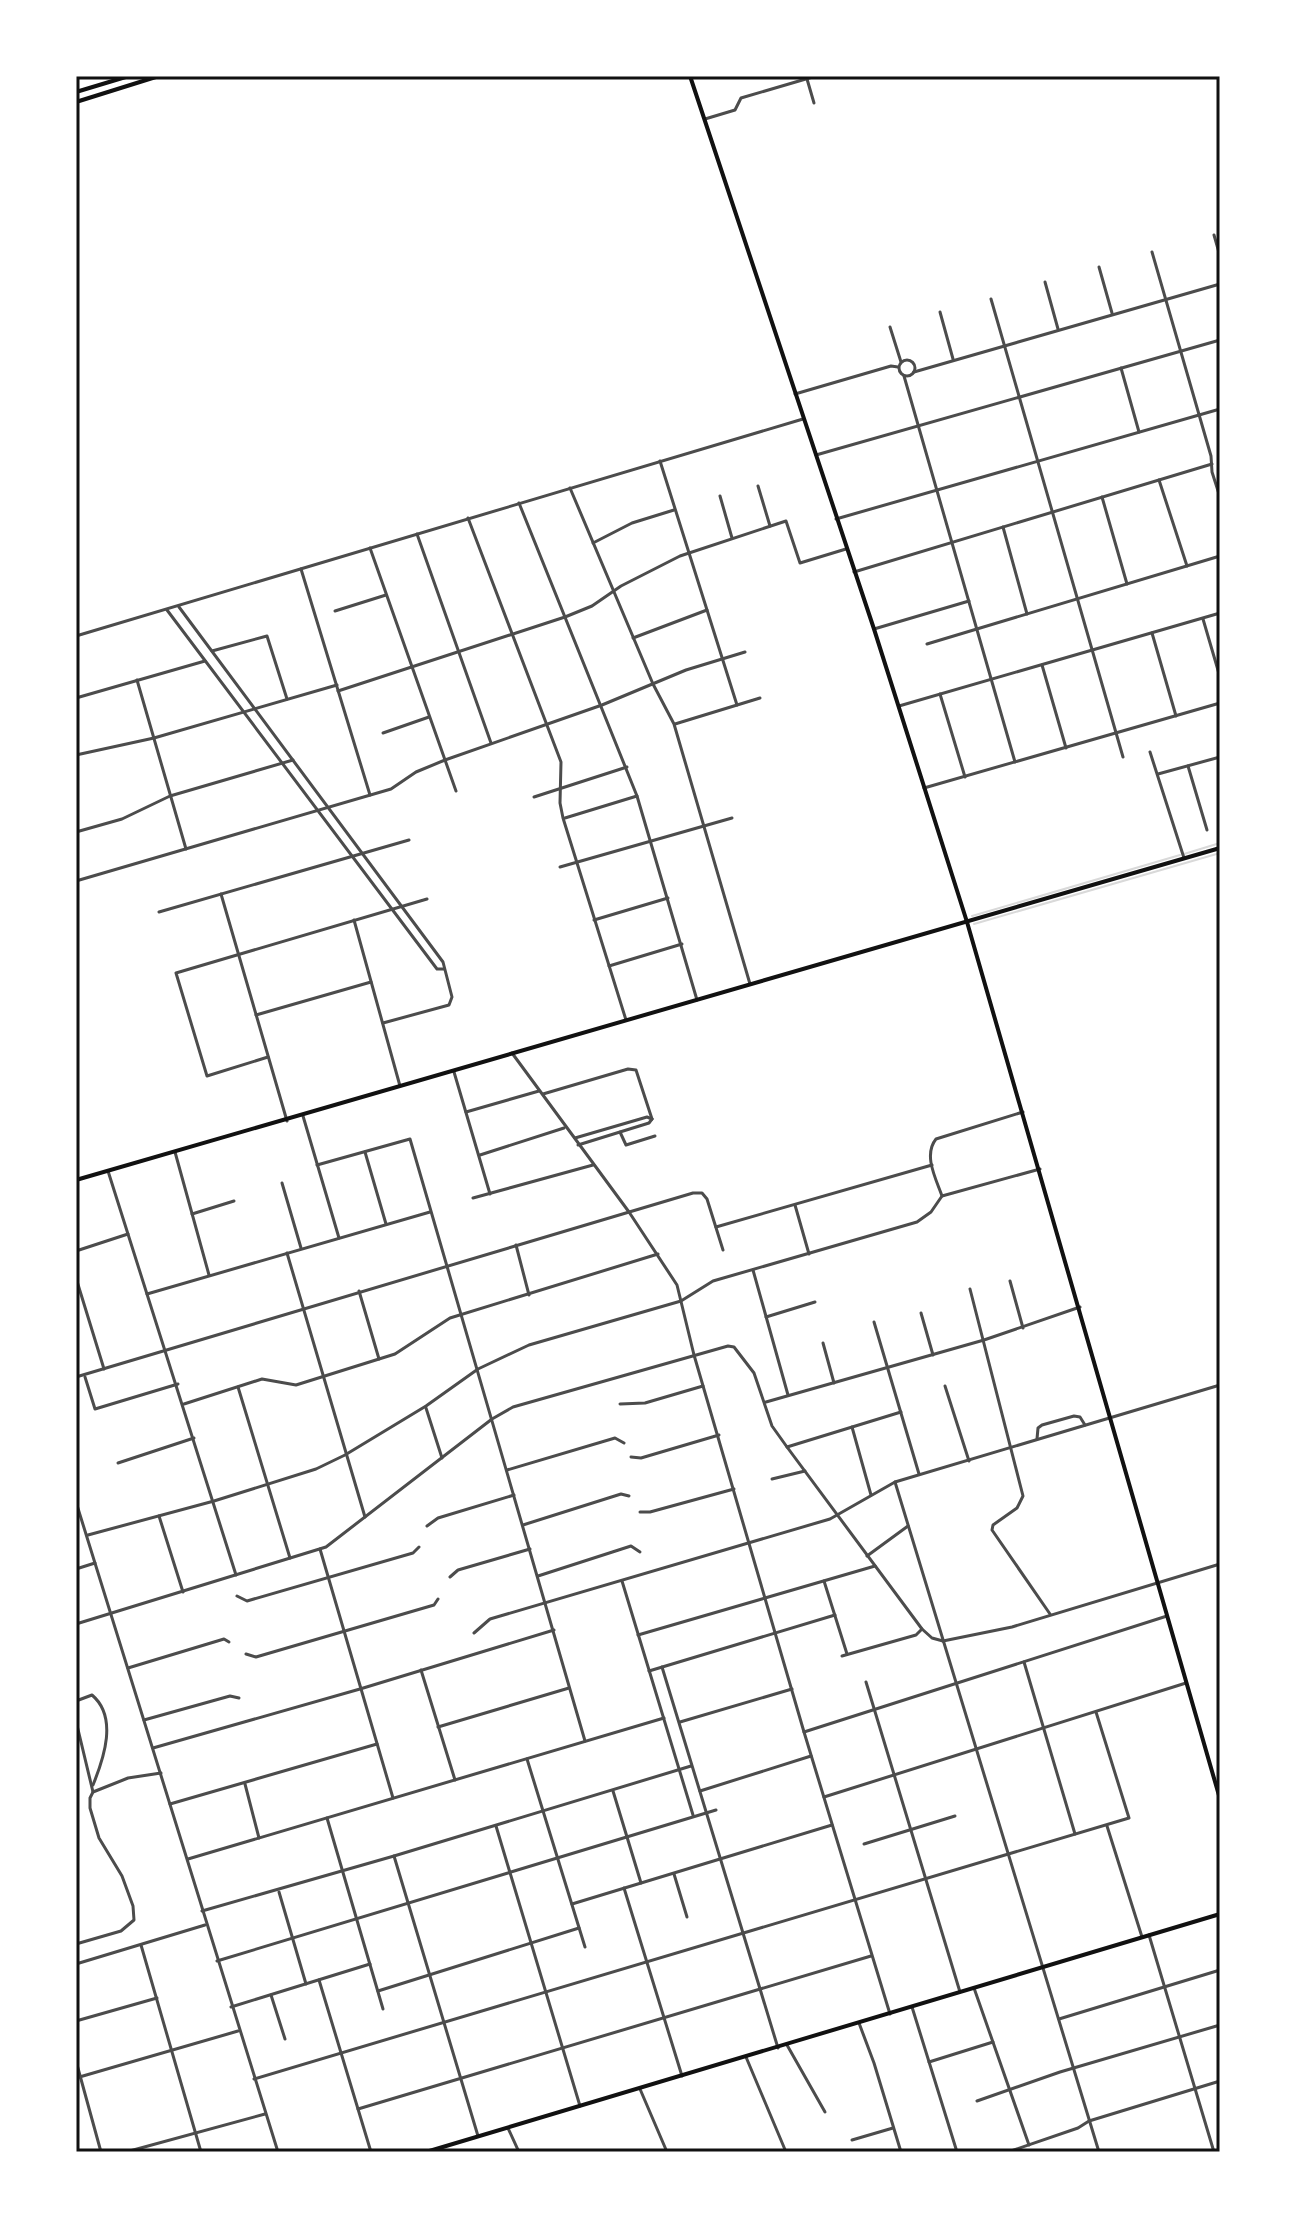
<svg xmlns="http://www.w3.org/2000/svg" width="1296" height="2228" font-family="'Open Sans',sans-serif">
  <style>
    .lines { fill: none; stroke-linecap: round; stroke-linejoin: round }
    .stream { stroke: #d9d9d9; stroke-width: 2 }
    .minor { stroke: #4c4c4c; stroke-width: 3 }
    .tertiary { stroke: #4c4c4c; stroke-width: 3 }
    .secondary { stroke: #111; stroke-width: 4 }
    .neatline { fill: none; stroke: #111; stroke-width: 3 }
  </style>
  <rect width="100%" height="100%" fill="#fff"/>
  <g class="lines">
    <g class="stream">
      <path d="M1184,854l36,-11"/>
      <path d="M972,916l208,-61"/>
      <path d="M974,924l246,-71"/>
    </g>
    <g class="minor">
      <path d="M807,79l7,24"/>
      <path d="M705,119l30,-9 6,-12 75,-22"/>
      <path d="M1214,235l6,21"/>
      <path d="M1152,252l59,204 1,16 8,25"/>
      <path d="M1099,267l13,46"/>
      <path d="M1045,282l13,47"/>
      <path d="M991,299l132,458"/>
      <path d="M940,312l13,47"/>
      <path d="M890,327l11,35"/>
      <circle cx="907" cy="368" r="8"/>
      <path d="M1121,368l18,64"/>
      <path d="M914,372l306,-88"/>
      <path d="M904,376l111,386"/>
      <path d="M795,394l96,-28 7,1"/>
      <path d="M816,455l404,-115"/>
      <path d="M660,461l77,244"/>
      <path d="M1159,480l28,86"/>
      <path d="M758,486l12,40"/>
      <path d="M570,488l83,196 21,40 76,260"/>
      <path d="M720,496l12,42"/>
      <path d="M1102,497l25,87"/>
      <path d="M519,503l118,293 60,204"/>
      <path d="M468,518l93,244 -1,41 3,15 63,202"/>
      <path d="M836,519l384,-110"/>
      <path d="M1003,527l24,87"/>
      <path d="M417,534l74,209"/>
      <path d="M593,543l39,-20 42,-13"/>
      <path d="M370,548l86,243"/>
      <path d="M301,569l69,226"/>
      <path d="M854,572l358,-108"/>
      <path d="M179,607l264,355 9,35 -3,8 -66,18"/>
      <path d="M167,610l270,359h7"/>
      <path d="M335,611l51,-16"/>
      <path d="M1203,619l17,58"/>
      <path d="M874,629l95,-28"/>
      <path d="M1152,633l24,83"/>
      <path d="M633,638l74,-28"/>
      <path d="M927,644l293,-88"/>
      <path d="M212,651l55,-15 20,63"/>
      <path d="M1042,665l24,83"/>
      <path d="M137,680l49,169"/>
      <path d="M338,691l227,-74 27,-11 29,-20 59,-30 106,-35 14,42 46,-14"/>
      <path d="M940,694l25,83"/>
      <path d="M76,698l129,-37"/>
      <path d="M899,706l321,-93"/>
      <path d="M675,724l85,-26"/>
      <path d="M383,733l46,-16"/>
      <path d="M1150,752l34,106"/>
      <path d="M76,755l78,-17 183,-53"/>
      <path d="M1188,766l19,64"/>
      <path d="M1158,774l62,-17"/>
      <path d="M924,788l296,-85"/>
      <path d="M534,797l93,-30"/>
      <path d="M565,818l72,-22"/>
      <path d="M76,832l46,-13 48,-23 123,-36"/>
      <path d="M560,867l172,-49"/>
      <path d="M76,881l315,-92 25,-17 29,-12 157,-55 84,-35 59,-18"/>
      <path d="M221,894l66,227"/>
      <path d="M159,912l250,-72"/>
      <path d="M354,920l46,166"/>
      <path d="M594,920l74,-22"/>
      <path d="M609,966l73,-22"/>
      <path d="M256,1015l115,-33"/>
      <path d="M512,1053l117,159 48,73 17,70 110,377 86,282"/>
      <path d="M268,1057l-61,19 -31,-103 251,-74"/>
      <path d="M454,1072l36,122"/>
      <path d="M543,1094l85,-25 8,1 16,49"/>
      <path d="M466,1112l73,-21"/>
      <path d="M303,1116l36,122"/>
      <path d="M620,1132l6,13 29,-9"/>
      <path d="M575,1138l72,-21 5,2"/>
      <path d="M578,1145l71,-22 3,-4"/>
      <path d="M175,1152l34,123"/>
      <path d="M365,1152l21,72"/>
      <path d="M480,1155l84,-27"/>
      <path d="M317,1165l93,-26 175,602"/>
      <path d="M108,1171l128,404"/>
      <path d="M282,1183l19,65"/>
      <path d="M942,1196c-6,-17 -19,-41 -6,-57l87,-27"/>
      <path d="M473,1198l120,-33"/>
      <path d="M795,1205l14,49"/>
      <path d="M192,1214l42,-13"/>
      <path d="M716,1227l216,-62"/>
      <path d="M516,1245l13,50"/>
      <path d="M76,1251l52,-17"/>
      <path d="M287,1253l78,264"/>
      <path d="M753,1270l35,125"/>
      <path d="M76,1278l28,91"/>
      <path d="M1010,1281l13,47"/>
      <path d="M970,1289l53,207 -6,12 -24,17 -1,5 58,84"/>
      <path d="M359,1291l20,68"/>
      <path d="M147,1294l283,-82"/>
      <path d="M921,1313l12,42"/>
      <path d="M766,1317l49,-15"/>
      <path d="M874,1322l45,152"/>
      <path d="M823,1343l11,40"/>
      <path d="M76,1377l617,-184h9l5,6 16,51"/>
      <path d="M85,1377l10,32 83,-25"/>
      <path d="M945,1386l24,75"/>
      <path d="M238,1387l52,171"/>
      <path d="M766,1402l218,-62 96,-33"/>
      <path d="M184,1404l78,-25 34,6 99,-31 55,-36 208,-64"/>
      <path d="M620,1404l25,-1 58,-17"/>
      <path d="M426,1408l16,50"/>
      <path d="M852,1427l19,68"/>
      <path d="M1037,1439l1,-11 4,-3 32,-9 6,1 5,8"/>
      <path d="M787,1447l114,-35"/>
      <path d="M631,1457l10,1 78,-23"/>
      <path d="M118,1463l76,-25"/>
      <path d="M507,1470l108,-32 9,5"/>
      <path d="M772,1479l33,-8"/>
      <path d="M895,1482l204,670"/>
      <path d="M640,1512h10l84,-23"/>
      <path d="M159,1516l24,76"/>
      <path d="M523,1525l98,-31 8,2"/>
      <path d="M427,1526l11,-8 76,-23"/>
      <path d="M88,1535l126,-34 102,-32 29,-14 81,-49 52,-37 51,-24 152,-44 32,-20 204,-59 14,-10 11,-16 98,-27"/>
      <path d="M320,1549l73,249"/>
      <path d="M867,1556l41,-30"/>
      <path d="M76,1569l19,-6"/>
      <path d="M538,1576l93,-30 9,6"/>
      <path d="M450,1577l8,-7 72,-21"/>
      <path d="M622,1581l71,234"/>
      <path d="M824,1581l23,73"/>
      <path d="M237,1596l10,5 166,-48 6,-6"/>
      <path d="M76,1624l250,-77 166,-128 21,-12 215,-61 6,1 20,26 18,53 15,21 135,182 10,9 11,3"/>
      <path d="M474,1633l16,-14 340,-100 65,-37 325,-97"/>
      <path d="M638,1635l237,-69"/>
      <path d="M943,1641l69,-14 208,-63"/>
      <path d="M246,1654l10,3 178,-52 4,-6"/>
      <path d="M842,1656l74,-21 6,-6"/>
      <path d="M1024,1662l51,172"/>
      <path d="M662,1667l116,381"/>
      <path d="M128,1668l96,-29 5,3"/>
      <path d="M421,1670l34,110"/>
      <path d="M649,1671l186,-56"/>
      <path d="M866,1682l94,310"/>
      <path d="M76,1701l16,-6c26,22 12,63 1,90"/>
      <path d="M144,1720l86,-24 9,2"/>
      <path d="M76,1721l17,71"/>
      <path d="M680,1722l112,-33"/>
      <path d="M438,1727l131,-39"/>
      <path d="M804,1732l363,-116"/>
      <path d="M153,1748l207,-59 194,-59"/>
      <path d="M527,1759l58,188"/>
      <path d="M245,1784l14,54"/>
      <path d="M613,1791l28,92"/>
      <path d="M700,1791l111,-35"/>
      <path d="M824,1797l362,-114"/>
      <path d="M170,1804l207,-60"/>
      <path d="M327,1818l56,191"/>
      <path d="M496,1826l84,280"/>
      <path d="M1107,1826l35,111"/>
      <path d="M864,1844l91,-28"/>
      <path d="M394,1856l84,280"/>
      <path d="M188,1859l476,-141"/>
      <path d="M674,1874l13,43"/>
      <path d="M624,1888l58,188"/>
      <path d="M279,1892l27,92"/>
      <path d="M572,1904l260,-79"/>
      <path d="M202,1911l192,-55 297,-90"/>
      <path d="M1149,1935l65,217"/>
      <path d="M76,1944l45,-13 13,-11 -1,-14 -11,-30 -23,-38 -9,-30v-10l3,-6 35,-14 33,-5"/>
      <path d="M141,1945l60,207"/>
      <path d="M217,1961l499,-151"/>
      <path d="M76,1964l129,-39"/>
      <path d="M319,1980l52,172"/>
      <path d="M974,1988l55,157"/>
      <path d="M378,1991l201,-63"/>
      <path d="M271,1995l14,44"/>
      <path d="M231,2007l139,-43"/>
      <path d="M912,2007l45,145"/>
      <path d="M1059,2019l161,-49"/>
      <path d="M76,2021l81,-23"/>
      <path d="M859,2023l15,40 27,89"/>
      <path d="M787,2045l38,67"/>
      <path d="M746,2057l40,95"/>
      <path d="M76,2061l25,91"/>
      <path d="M929,2062l64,-20"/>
      <path d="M76,2078l162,-47"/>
      <path d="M254,2079l875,-261 -33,-106"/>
      <path d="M640,2089l27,63"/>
      <path d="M977,2101l83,-29 160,-47"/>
      <path d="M358,2109l513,-153"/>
      <path d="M508,2128l11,24"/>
      <path d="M852,2140l41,-12"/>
      <path d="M126,2152l139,-38"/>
      <path d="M1008,2152l70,-24 11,-7 131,-40"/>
    </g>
    <g class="tertiary">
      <path d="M76,636l727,-217"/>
      <path d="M76,1502l202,650"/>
    </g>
    <g class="secondary">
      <path d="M690,76l184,553 93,293 253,877"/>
      <path d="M76,92l53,-16"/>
      <path d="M76,102l83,-26"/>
      <path d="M76,1180l1144,-332"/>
      <path d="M426,2152l794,-238"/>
    </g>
  </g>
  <rect width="1296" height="2228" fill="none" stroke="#ffffff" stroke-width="156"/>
  <rect x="78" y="78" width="1140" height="2072" class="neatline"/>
</svg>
